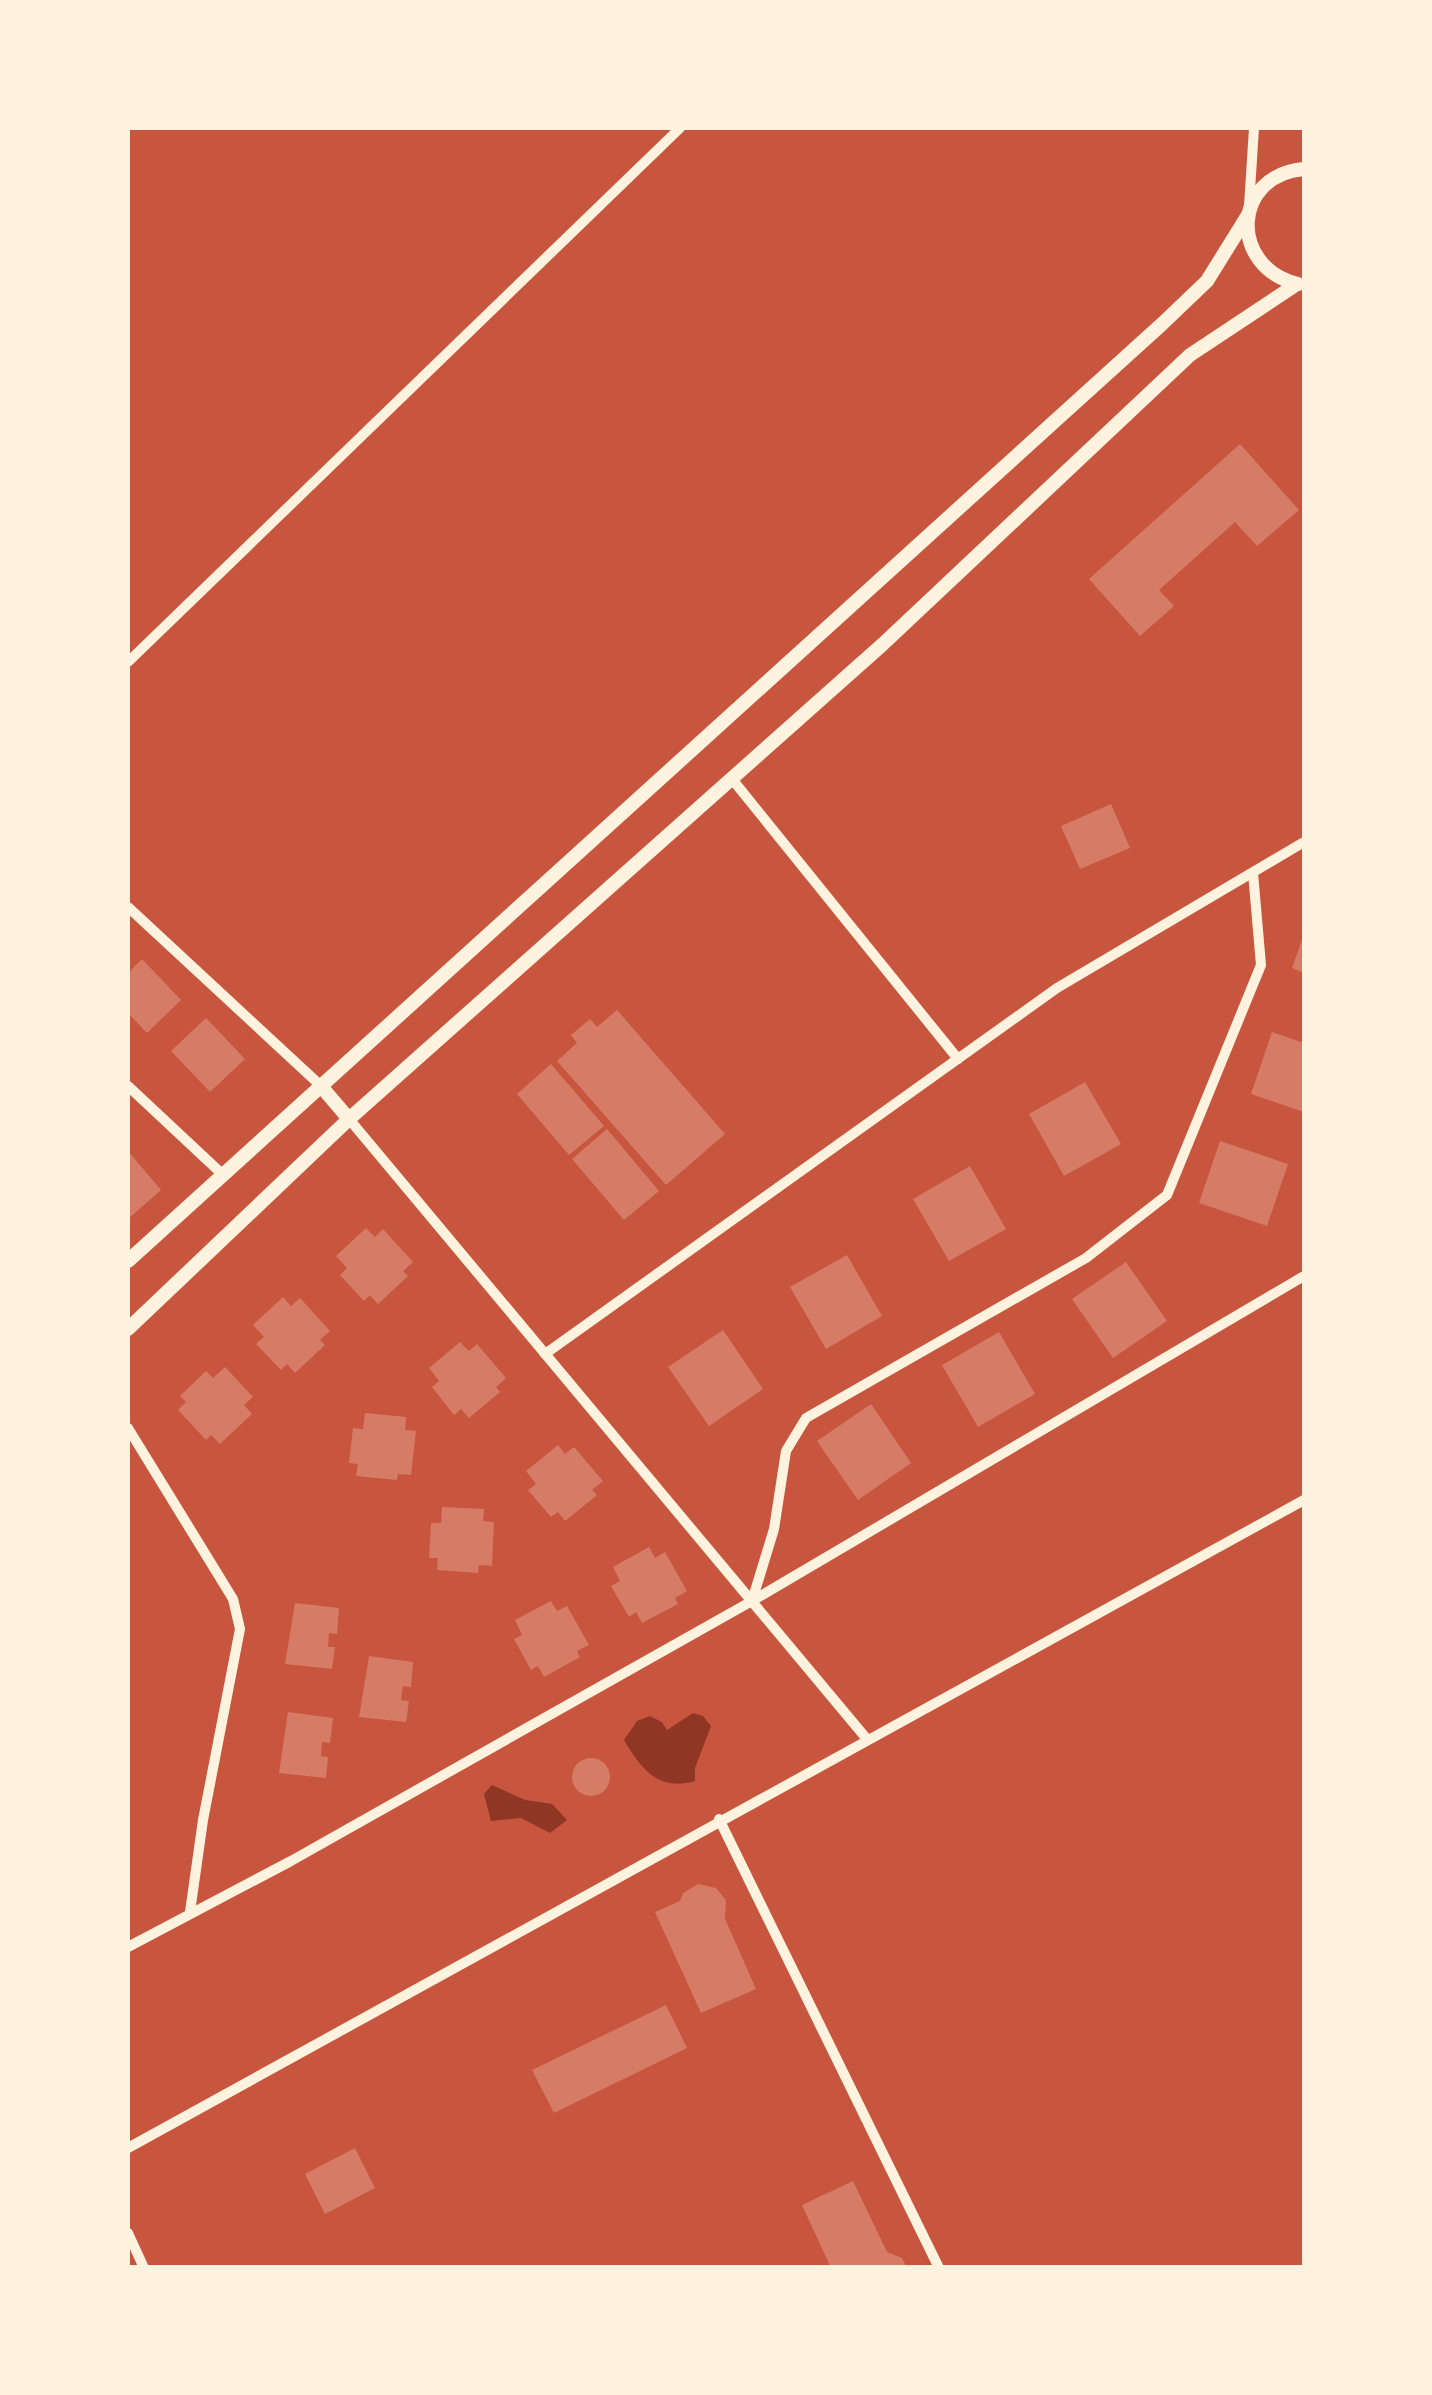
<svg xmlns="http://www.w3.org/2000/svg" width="1432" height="2395" font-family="'Zilla Slab',serif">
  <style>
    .water { fill: #8f3625 }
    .building { fill: #d67c66 }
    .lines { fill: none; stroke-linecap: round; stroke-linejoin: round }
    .minor { stroke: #fff3e0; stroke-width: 10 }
    .tertiary { stroke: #fff3e0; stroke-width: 14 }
  </style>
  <rect width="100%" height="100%" fill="#c8553d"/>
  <g class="water">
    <path d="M693,1713l10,3 8,10 -16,42v13c-38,11 -54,-13 -71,-41l13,-19 13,-5 12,6 5,8z"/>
    <path d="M492,1785l33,15 27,4 15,16 -17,13 -29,-15 -30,3 -7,-27z"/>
  </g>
  <g class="building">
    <path d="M1240,444l59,66 -42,36 -22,-24 -76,68 15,16 -34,30 -51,-57z"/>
    <path d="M1111,804l19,44 -50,21 -19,-43z"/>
    <path d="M1304,934v39l-12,-5z"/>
    <path d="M142,959l39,41 -34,33 -19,-20v-40z"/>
    <path d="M617,1010l108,124 -59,51 -109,-124 20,-18 -6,-8 19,-16 7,8z"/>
    <path d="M206,1018l39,41 -35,33 -39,-41z"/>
    <path d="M1272,1032l32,11v69l-53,-18z"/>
    <path d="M551,1064l53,62 -35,29 -52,-61z"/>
    <path d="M1085,1082l36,62 -57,32 -35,-62z"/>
    <path d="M607,1129l52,62 -35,29 -52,-61z"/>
    <path d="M1220,1141l68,23 -21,62 -68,-23z"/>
    <path d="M128,1151l33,39 -33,29z"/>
    <path d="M970,1166l36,63 -57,32 -36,-62z"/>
    <path d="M366,1228l9,9 8,-8 30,33 -10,9 5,5 -30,28 -8,-9 -6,6 -24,-26 7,-7 -11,-12z"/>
    <path d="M847,1255l35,61 -56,33 -36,-62z"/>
    <path d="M1126,1262l41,59 -54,37 -41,-59z"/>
    <path d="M283,1297l8,9 9,-8 30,33 -10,9 5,5 -30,28 -8,-9 -6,6 -25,-26 8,-7 -11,-12z"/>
    <path d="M723,1330l40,59 -54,37 -41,-59z"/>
    <path d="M999,1332l36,62 -57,33 -36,-62z"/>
    <path d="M460,1342l9,9 8,-7 29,34 -10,9 4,5 -31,26 -8,-9 -7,6 -22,-28 7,-6 -10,-13z"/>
    <path d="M225,1367l28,30 -9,8 8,9 -32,30 -9,-9 -5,5 -28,-30 8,-8 -6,-6 26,-25 7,7z"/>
    <path d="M871,1404l40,59 -53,37 -41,-59z"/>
    <path d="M365,1413l41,4 -1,13 11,1 -5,44 -13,-1 -1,6 -41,-4 2,-12 -9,-1 4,-35 10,1z"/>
    <path d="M558,1445l7,9 9,-7 29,34 -11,9 5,5 -32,26 -7,-9 -7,5 -23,-27 8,-6 -10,-13z"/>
    <path d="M442,1507l42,2 -1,12 11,1 -2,44 -13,-1 -1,8 -41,-3 1,-12h-9l2,-35h10z"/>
    <path d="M649,1547l6,11 10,-6 22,39 -12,7 3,6 -36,19 -6,-11 -7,5 -18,-31 9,-5 -7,-14z"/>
    <path d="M551,1601l6,10 10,-5 22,39 -12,6 3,6 -36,20 -6,-11 -7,4 -17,-31 8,-4 -7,-15z"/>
    <path d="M295,1603l44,5 -2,26 -8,-1 -1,14h7l-3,22 -47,-5z"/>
    <path d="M369,1656l44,6 -2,25 -8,-1 -2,14 8,1 -3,21 -47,-5z"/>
    <path d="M288,1712l45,6 -3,25 -8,-1 -1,14 7,1 -2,21 -47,-5z"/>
    <circle cx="591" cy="1777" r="19"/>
    <path d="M698,1884l18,4 10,12 -1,19 31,70 -55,24 -46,-101 25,-11 3,-8z"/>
    <path d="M666,2005l21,43 -133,65 -22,-43z"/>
    <path d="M355,2148l20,40 -50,26 -20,-40z"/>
    <path d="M853,2181l34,71 15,6 5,10h-76l-29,-63z"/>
  </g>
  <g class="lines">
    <g class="minor">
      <path d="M1249,206l5,-78"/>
      <path d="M128,662l552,-534"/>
      <path d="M732,779l226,280"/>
      <path d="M128,907l192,178"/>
      <path d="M128,1086l93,87"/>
      <path d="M349,1119l517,619"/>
      <path d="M545,1354l512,-366 247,-146"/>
      <path d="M128,1428l105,171 7,30 -37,191 -13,92"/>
      <path d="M752,1601l22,-72 12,-78 20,-33 280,-160 81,-63 94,-230 -8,-92"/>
      <path d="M719,1819l220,449"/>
      <path d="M128,1947l163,-86 461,-260 552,-325"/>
      <path d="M128,2148l1176,-648"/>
      <path d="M128,2233l16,35"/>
    </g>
    <g class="tertiary">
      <path d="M1298,284c-70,-17 -66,-109 6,-115"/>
      <path d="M320,1085l29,34"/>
      <path d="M128,1261l1034,-937 45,-43 41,-66"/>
      <path d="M128,1329l221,-210 534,-475 307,-289 107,-71"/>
    </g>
  </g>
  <rect width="1432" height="2395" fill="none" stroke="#fff3e0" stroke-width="260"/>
</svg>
